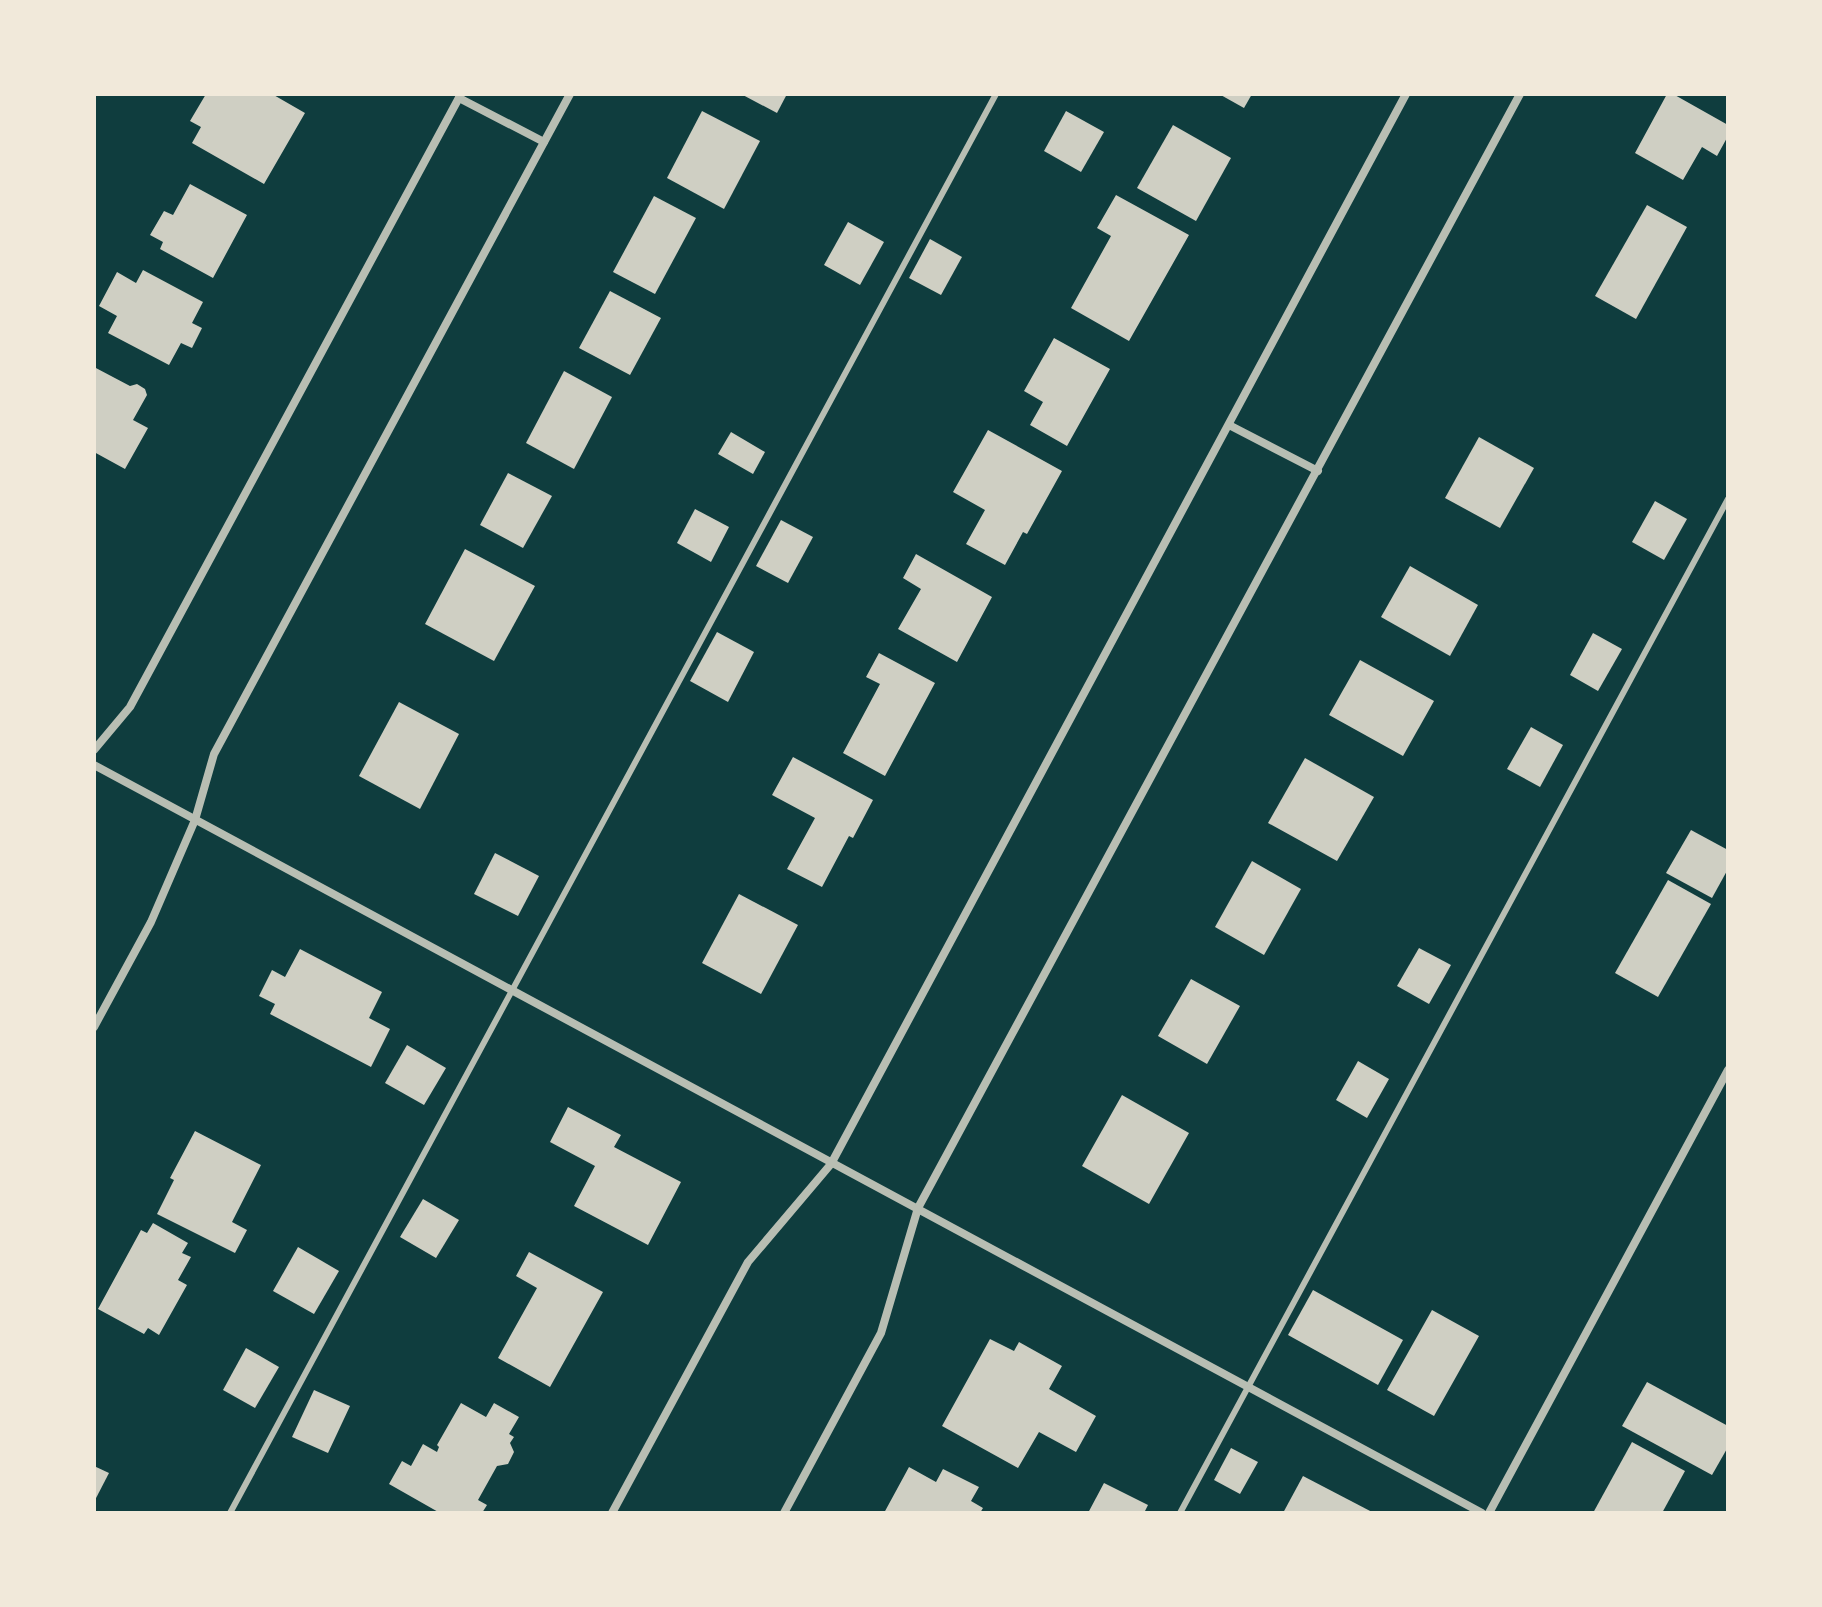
<svg xmlns="http://www.w3.org/2000/svg" width="1822" height="1607" font-family="'Public Sans',sans-serif">
  <style>
    .building { fill: #cfcfc3 }
    .lines { fill: none; stroke-linecap: round; stroke-linejoin: round }
    .service { stroke: #b8beb3; stroke-width: 6 }
    .minor { stroke: #b8beb3; stroke-width: 8 }
  </style>
  <rect width="100%" height="100%" fill="#0f3d3e"/>
  <g class="building">
    <path d="M206,94h66l33,19 -41,71 -72,-41 9,-16 -11,-6z"/>
    <path d="M741,94h46l-10,19z"/>
    <path d="M1219,94h33l-8,14z"/>
    <path d="M1667,94h6l55,31v11l-11,20 -15,-9 -19,33 -48,-27z"/>
    <path d="M702,111l58,30 -36,68 -57,-31z"/>
    <path d="M1066,111l38,21 -23,40 -37,-21z"/>
    <path d="M1173,125l58,33 -35,63 -59,-33z"/>
    <path d="M190,184l57,31 -34,63 -53,-29 3,-7 -13,-7 14,-24 9,4z"/>
    <path d="M1116,195l73,40 -60,106 -58,-33 40,-72 -14,-8z"/>
    <path d="M654,196l42,22 -41,76 -42,-22z"/>
    <path d="M1647,205l40,22 -51,92 -41,-23z"/>
    <path d="M848,222l36,20 -24,43 -36,-20z"/>
    <path d="M930,239l32,18 -21,38 -32,-17z"/>
    <path d="M143,270l60,32 -11,21 10,5 -10,20 -11,-5 -12,22 -61,-32 9,-17 -18,-10 18,-34 19,11z"/>
    <path d="M610,291l51,27 -31,57 -51,-27z"/>
    <path d="M1054,338l56,31 -43,77 -37,-21 13,-23 -19,-11z"/>
    <path d="M94,367l36,19 7,-2 8,5 2,6 -14,25 15,8 -23,41 -31,-17z"/>
    <path d="M564,371l48,26 -38,72 -48,-26z"/>
    <path d="M988,430l74,41 -35,63 -4,-2 -18,33 -39,-21 19,-34 -32,-18z"/>
    <path d="M731,432l34,20 -12,22 -35,-20z"/>
    <path d="M1479,437l55,31 -34,60 -55,-30z"/>
    <path d="M508,473l44,23 -29,52 -43,-23z"/>
    <path d="M1655,501l32,18 -23,41 -32,-18z"/>
    <path d="M695,509l34,18 -18,35 -34,-19z"/>
    <path d="M781,520l32,17 -25,46 -32,-17z"/>
    <path d="M465,549l70,37 -41,75 -69,-37z"/>
    <path d="M916,554l76,43 -35,65 -59,-33 23,-40 -18,-11z"/>
    <path d="M1410,566l68,39 -28,51 -69,-39z"/>
    <path d="M717,632l37,20 -26,50 -38,-21z"/>
    <path d="M1593,633l29,16 -24,42 -28,-16z"/>
    <path d="M879,653l56,30 -50,93 -42,-23 37,-69 -14,-7z"/>
    <path d="M1360,660l74,41 -31,55 -74,-41z"/>
    <path d="M399,702l60,32 -39,75 -61,-33z"/>
    <path d="M1531,727l32,18 -23,42 -33,-18z"/>
    <path d="M793,757l80,43 -20,38 -4,-2 -27,51 -35,-18 28,-51 -43,-23z"/>
    <path d="M1305,758l69,39 -37,64 -69,-38z"/>
    <path d="M1691,830l37,20v19l-16,29 -46,-25z"/>
    <path d="M495,853l44,23 -21,40 -44,-22z"/>
    <path d="M1252,861l49,28 -37,66 -49,-28z"/>
    <path d="M1668,880l43,24 -53,93 -43,-24z"/>
    <path d="M739,894l59,31 -37,69 -59,-31z"/>
    <path d="M1419,948l32,17 -22,39 -32,-18z"/>
    <path d="M300,949l82,43 -13,26 21,11 -19,38 -101,-53 5,-10 -16,-8 13,-26 13,7z"/>
    <path d="M1191,979l49,27 -33,58 -49,-28z"/>
    <path d="M407,1045l39,23 -22,37 -39,-22z"/>
    <path d="M1358,1061l31,18 -22,39 -31,-18z"/>
    <path d="M1122,1095l67,38 -40,71 -67,-38z"/>
    <path d="M568,1107l53,28 -7,12 67,35 -33,63 -74,-39 21,-40 -45,-24z"/>
    <path d="M195,1131l66,34 -29,57 15,8 -12,23 -78,-39 17,-34 -4,-2z"/>
    <path d="M423,1199l36,21 -23,38 -36,-21z"/>
    <path d="M153,1223l35,20 -6,10 9,4 -13,23 9,5 -28,50 -11,-7 -4,6 -46,-25 43,-79 6,3z"/>
    <path d="M298,1247l41,24 -25,43 -41,-23z"/>
    <path d="M529,1252l74,40 -53,95 -52,-29 39,-70 -21,-12z"/>
    <path d="M1313,1290l90,50 -25,45 -90,-50z"/>
    <path d="M1432,1310l47,26 -45,80 -47,-26z"/>
    <path d="M990,1339l24,12 5,-9 43,24 -13,23 47,27 -20,36 -37,-20 -21,36 -76,-42z"/>
    <path d="M246,1348l33,19 -24,41 -32,-18z"/>
    <path d="M1647,1382l81,44v21l-16,28 -90,-49z"/>
    <path d="M314,1390l36,16 -22,47 -36,-16z"/>
    <path d="M461,1403l25,14 8,-14 25,14 -10,17 5,3 -4,6 4,9 -6,12 -11,2 -19,34 9,5 -5,8h-42l-51,-29 13,-23 9,5 12,-22 14,8 2,-5 -2,-2z"/>
    <path d="M1632,1442l53,29 -23,42h-69z"/>
    <path d="M1231,1448l27,14 -18,32 -26,-14z"/>
    <path d="M94,1466l15,7 -15,29z"/>
    <path d="M909,1467l27,15 7,-13 36,18 -8,14 12,7 -3,5h-96z"/>
    <path d="M1303,1476l71,37h-91z"/>
    <path d="M1104,1483l44,22 -4,8h-56z"/>
  </g>
  <g class="lines">
    <g class="service">
      <path d="M230,1513l766,-1419"/>
      <path d="M1180,1513l548,-1014"/>
    </g>
    <g class="minor">
      <path d="M459,98l85,44"/>
      <path d="M1229,425l89,46"/>
      <path d="M94,750l36,-43 331,-613"/>
      <path d="M94,765l1388,748"/>
      <path d="M94,1027l57,-105 44,-102 19,-66 356,-660"/>
      <path d="M612,1513l136,-251 83,-98 575,-1070"/>
      <path d="M784,1513l97,-180 37,-125 602,-1114"/>
      <path d="M1489,1513l239,-443"/>
    </g>
  </g>
  <rect width="1822" height="1607" fill="none" stroke="#f1e9da" stroke-width="192"/>
</svg>
